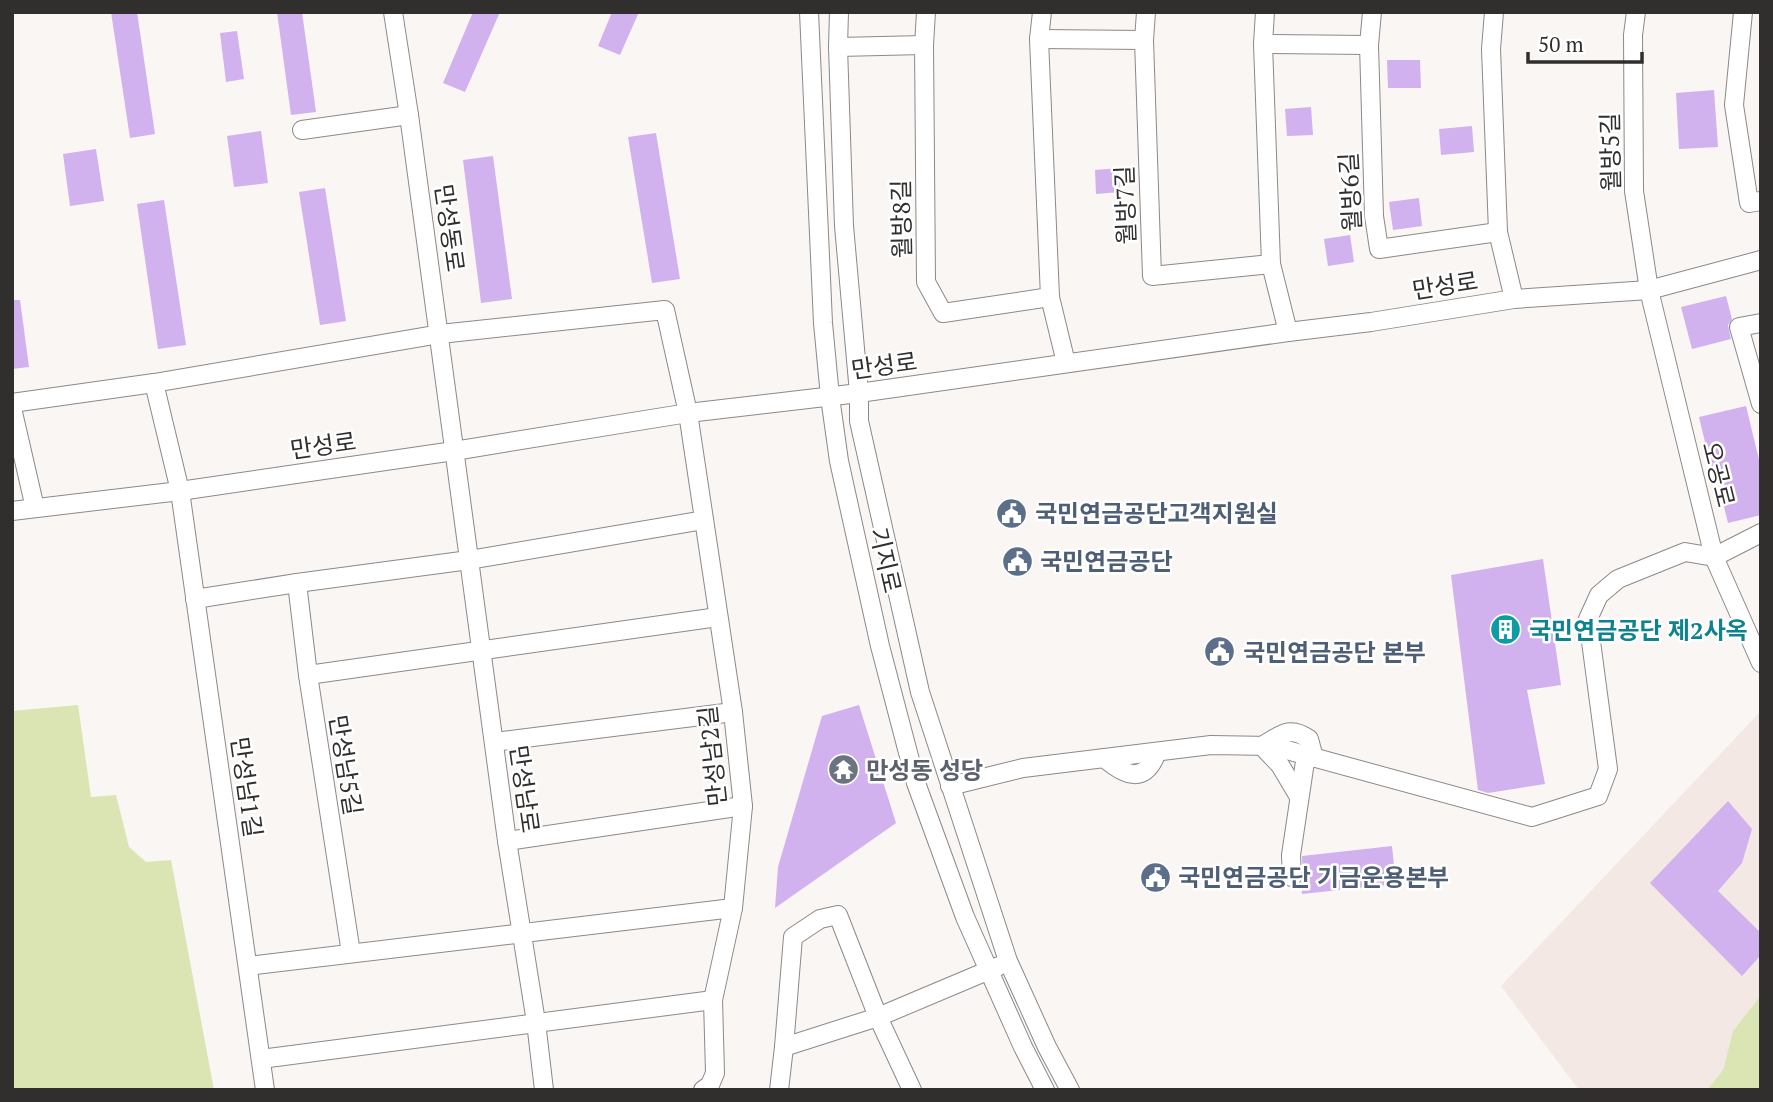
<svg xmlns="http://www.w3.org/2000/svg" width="1773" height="1102" font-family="'PT Serif','Noto Sans KR',serif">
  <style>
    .built { fill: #f3e8e3 }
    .green { fill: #dbe5b4 }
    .building { fill: #d1b2ef }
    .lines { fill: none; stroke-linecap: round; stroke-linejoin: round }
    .minor-casing { stroke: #8c8988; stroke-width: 20 }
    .minor { stroke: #fff; stroke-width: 18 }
    .labels { text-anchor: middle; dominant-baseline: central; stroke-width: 5; stroke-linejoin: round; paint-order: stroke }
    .street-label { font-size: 24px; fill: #302f2e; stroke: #fff }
    .service-label { font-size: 24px; font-weight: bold; fill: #4e5e75; stroke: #fff; text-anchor: start }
    .culture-label { font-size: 24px; font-weight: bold; fill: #0d838f; stroke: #fff; text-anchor: start }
    .worship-label { font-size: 24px; font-weight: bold; fill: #5b616d; stroke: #fff; text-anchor: start }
  </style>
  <rect width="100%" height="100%" fill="#f9f6f4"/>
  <path class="built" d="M1761,711v284l-28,36 -10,39 -16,20h-128l-78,-104z"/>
  <g class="green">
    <path d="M78,705l13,92 25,-2 13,52 17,15 25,-2 43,230h-202v-379z"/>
    <path d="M1761,995v95h-54l16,-20 10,-39z"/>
  </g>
  <g class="building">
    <path d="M111,12h26l18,122 -25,4z"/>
    <path d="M277,12h25l14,100 -25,3z"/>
    <path d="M473,12h27l-35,80 -22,-9z"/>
    <path d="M612,12h27l-19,43 -22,-9z"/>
    <path d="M237,31l7,48 -18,3 -6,-49z"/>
    <path d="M1387,60h33l1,28h-33z"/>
    <path d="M1714,90l4,57 -39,2 -3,-56z"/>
    <path d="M1311,107l2,28 -26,1 -2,-27z"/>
    <path d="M1472,126l2,26 -33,3 -2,-26z"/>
    <path d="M261,131l7,52 -34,4 -7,-51z"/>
    <path d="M656,133l24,146 -28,4 -24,-146z"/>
    <path d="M96,149l8,52 -34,5 -7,-52z"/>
    <path d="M493,156l19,143 -31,4 -18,-143z"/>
    <path d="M1119,168l1,24 -24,2 -1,-24z"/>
    <path d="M325,188l21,133 -26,4 -21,-133z"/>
    <path d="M1419,198l3,28 -29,4 -4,-28z"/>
    <path d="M164,200l22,145 -28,4 -21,-145z"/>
    <path d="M1350,235l4,27 -26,4 -4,-27z"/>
    <path d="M1726,296l6,23 -4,6 3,14 -39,10 -11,-42z"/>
    <path d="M12,300h8l9,67 -17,2z"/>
    <path d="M1746,406l15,62v47l-33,8 -14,-57 -3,1 -12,-50z"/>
    <path d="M1543,559l18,126 -34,5 18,94 -57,9 -10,-3 -27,-215z"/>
    <path d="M859,705l37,118 -121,85 3,-41 44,-151z"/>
    <path d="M1728,801l24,28 -10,34 -24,28 43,42v22l-19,21 -92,-93z"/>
    <path d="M1392,846l4,38 -94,10 -1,-10 2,-8 -1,-20z"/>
  </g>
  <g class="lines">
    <defs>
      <g id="minor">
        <path d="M393,12l16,103 98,726 29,181 8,68"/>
        <path d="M809,12l14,311 7,74 9,64 41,185 36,137 49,134 58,130 22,43"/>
        <path d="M839,12l-1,35 6,179 15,167v28l61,271 88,269 39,86 23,43"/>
        <path d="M926,12l-2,33 2,237 17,31 107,-16"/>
        <path d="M1042,12l-3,27 11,258 16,66"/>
        <path d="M1146,12l-2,28 8,236 119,-12"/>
        <path d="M1265,12l-2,32 8,220 17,68"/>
        <path d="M1372,12l-3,33 5,171 5,33 119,-17"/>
        <path d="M1494,12l-3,37 7,183 16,67"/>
        <path d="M1636,12l-3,23 1,156 15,99 65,267 47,106"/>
        <path d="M1743,12l-9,93 15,98 12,-2"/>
        <path d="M1039,39l105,1"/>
        <path d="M1263,44l106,1"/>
        <path d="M838,47l86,-2"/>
        <path d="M302,130l107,-15"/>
        <path d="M1761,323l-22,4 22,77"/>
        <path d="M154,383l26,108 85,599"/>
        <path d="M12,403l142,-20 286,-49 225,-24 23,103 45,299 10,94 -10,102 -20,92 2,73 -5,12 -7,5"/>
        <path d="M12,408l23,100"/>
        <path d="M12,511l168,-20 274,-40 234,-38 171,-20 429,-61 83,-10 143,-23 135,-9 112,-30"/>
        <path d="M297,583l11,92 43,278"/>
        <path d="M195,599l102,-16 172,-23 235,-40"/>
        <path d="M308,675l410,-58"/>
        <path d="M494,742l239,-30"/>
        <path d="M1104,758c21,18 41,27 53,-6"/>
        <path d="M950,786l73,-18 188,-23 61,1 260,71 66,-21 10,-27 -20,-150 11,-24 19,-16 67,-27 29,5 47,-24"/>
        <path d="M1299,797l-19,-32 -18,-19c19,-11 27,-21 47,-7l5,19"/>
        <path d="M507,841l236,-35"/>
        <path d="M1292,877l-1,-22 15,-100"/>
        <path d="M248,966l485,-58"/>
        <path d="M784,1047l94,-30 121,-51"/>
        <path d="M261,1059l452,-59"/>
        <path d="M779,1090l5,-43 9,-110 27,-18 18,-4 40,102 34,73"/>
      </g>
    </defs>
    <use href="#minor" class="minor-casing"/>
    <use href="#minor" class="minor"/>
  </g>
  <defs>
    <symbol id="civic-disc" viewBox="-11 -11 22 22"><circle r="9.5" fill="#5c6f8a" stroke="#fff"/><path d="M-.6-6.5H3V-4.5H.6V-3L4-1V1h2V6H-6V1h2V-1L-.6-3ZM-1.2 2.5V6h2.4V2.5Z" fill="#fff"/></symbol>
    <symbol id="building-disc" viewBox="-11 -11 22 22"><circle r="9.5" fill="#0f9aa8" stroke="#fff"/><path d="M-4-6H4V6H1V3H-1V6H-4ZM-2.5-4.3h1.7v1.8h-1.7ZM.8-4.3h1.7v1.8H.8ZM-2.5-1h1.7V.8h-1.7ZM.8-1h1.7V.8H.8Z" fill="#fff"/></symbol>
    <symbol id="temple-disc" viewBox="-11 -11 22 22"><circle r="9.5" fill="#6b7280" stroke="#fff"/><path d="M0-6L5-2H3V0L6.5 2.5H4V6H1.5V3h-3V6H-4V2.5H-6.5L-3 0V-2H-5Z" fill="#fff"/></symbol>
  </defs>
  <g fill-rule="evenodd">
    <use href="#civic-disc" x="994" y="496" width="35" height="35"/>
    <use href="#civic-disc" x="1000" y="544" width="35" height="35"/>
    <use href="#building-disc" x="1488" y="612" width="35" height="35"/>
    <use href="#civic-disc" x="1202" y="634" width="35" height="35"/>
    <use href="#temple-disc" x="826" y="752" width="35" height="35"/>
    <use href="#civic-disc" x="1138" y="860" width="35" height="35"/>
  </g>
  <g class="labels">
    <g class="street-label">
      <text transform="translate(1610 152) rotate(-91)">월방5길</text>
      <text transform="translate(1350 192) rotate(-93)">월방6길</text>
      <text transform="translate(1125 205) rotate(-92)">월방7길</text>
      <text transform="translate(901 219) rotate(-91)">월방8길</text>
      <text transform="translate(450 228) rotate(82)">만성동로</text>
      <text transform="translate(1445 285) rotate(-9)">만성로</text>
      <text transform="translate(884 365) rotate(-8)">만성로</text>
      <text transform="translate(323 445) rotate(-8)">만성로</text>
      <text transform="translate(1719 474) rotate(76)">오공로</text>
      <text transform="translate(886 560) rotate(77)">기지로</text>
      <text transform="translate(712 756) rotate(-96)">만성남2길</text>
      <text transform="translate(346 765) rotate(81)">만성남5길</text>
      <text transform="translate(247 787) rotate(82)">만성남1길</text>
      <text transform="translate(525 789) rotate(82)">만성남로</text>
    </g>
    <g class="service-label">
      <text x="1035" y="513">국민연금공단고객지원실</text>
      <text x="1040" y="561">국민연금공단</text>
      <text x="1243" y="652">국민연금공단 본부</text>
      <text x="1178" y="877">국민연금공단 기금운용본부</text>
    </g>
    <g class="culture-label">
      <text x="1529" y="630">국민연금공단 제2사옥</text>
    </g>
    <g class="worship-label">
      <text x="866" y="770">만성동 성당</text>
    </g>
  </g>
  <rect width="1773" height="1102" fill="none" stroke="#302f2e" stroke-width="28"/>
  <path d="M1528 52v10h114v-10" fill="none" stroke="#302f2e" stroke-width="3.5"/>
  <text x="1538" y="52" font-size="21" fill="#302f2e" stroke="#ffffff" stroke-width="5" paint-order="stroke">50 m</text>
</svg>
